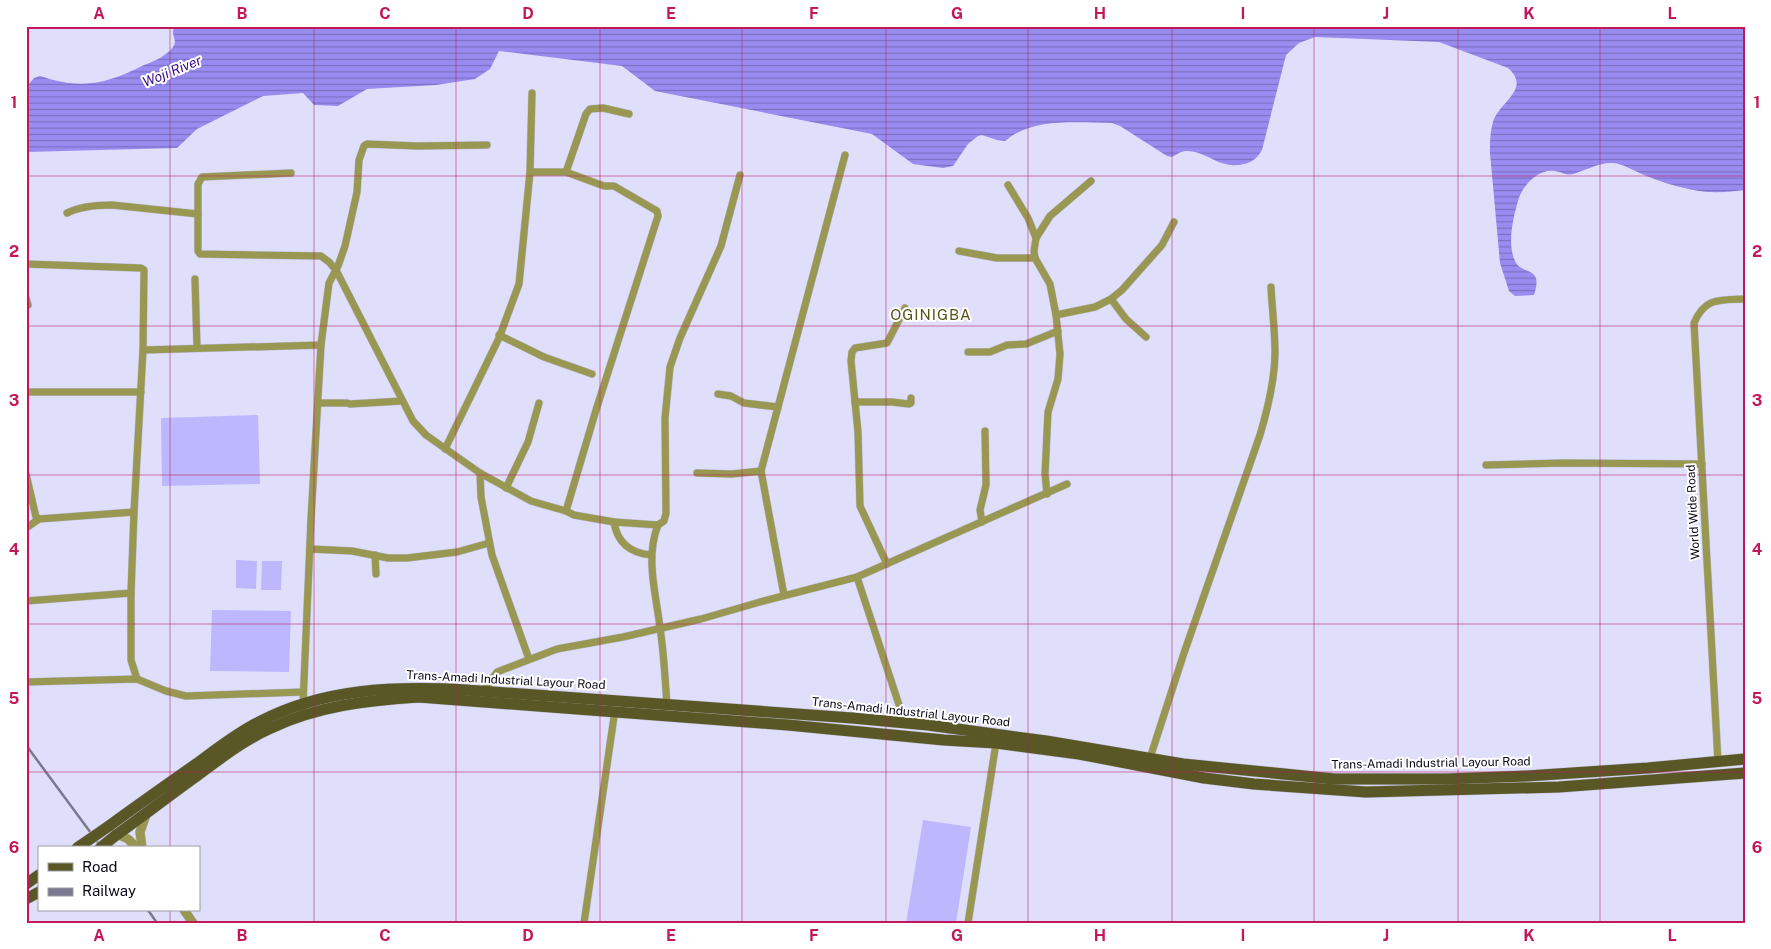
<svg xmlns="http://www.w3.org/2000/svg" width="1771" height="949" font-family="'Public Sans',sans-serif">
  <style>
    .grass { fill: #bdb7fe }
    .water { fill: url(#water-rules) }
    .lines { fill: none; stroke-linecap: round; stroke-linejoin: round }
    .minor-casing { stroke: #bebdd7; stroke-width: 8 }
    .tertiary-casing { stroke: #bebdd7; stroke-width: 10 }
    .primary-casing { stroke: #bebdd7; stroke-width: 12 }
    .minor { stroke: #999852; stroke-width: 7 }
    .tertiary { stroke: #999852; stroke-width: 9 }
    .primary { stroke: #585725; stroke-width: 11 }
    .rail { stroke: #7b7990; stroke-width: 2.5 }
    .primary-bridge-casing { stroke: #bebdd7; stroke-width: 12; stroke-linecap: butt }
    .primary-bridge { stroke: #585725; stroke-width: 11 }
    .grid { fill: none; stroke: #c2185b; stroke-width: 1; stroke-opacity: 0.55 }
    .labels { text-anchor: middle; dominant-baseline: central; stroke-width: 4; stroke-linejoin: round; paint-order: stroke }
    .street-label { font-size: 12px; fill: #0b0919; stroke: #fff }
    .water-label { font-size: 14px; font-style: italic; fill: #380c87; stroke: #fff }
    .quarter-label { font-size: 15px; letter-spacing: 1px; fill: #565418; stroke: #fff }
    .neatline { fill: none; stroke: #c2185b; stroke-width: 2 }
    .grid-label { font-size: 16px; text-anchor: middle; font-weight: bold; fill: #c2185b }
  </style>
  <defs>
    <pattern id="water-rules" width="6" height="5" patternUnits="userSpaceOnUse" patternTransform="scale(1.25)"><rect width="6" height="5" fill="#998cf1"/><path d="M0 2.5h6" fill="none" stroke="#7b71c2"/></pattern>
  </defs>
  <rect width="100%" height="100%" fill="#e0dffb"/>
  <g class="grass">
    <path d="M258,415l2,69 -98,2 -1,-68z"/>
    <path d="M236,560l21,1 -1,28 -20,-1z"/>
    <path d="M262,561h20l-1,29h-20z"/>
    <path d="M212,610l79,1 -2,61 -79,-1z"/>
    <path d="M923,820l48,7 -15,96h-50z"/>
  </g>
  <path class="water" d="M176,26h436l20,2 1,-2h1112v164c-11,1 -23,3 -34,2 -15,0 -45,-8 -59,-14 -10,-3 -30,-15 -39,-15 -13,-1 -27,7 -40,11 -8,2 -10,-2 -18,-3 -17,-3 -33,15 -37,30 -5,17 -11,43 -3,60 7,15 29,4 19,34l-19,1 -6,-5 -9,-28 -10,-110c0,-10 0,-21 3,-31 6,-20 39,-33 15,-54l-69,-26 -124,-5 -16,6 -13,12 -24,95c-5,8 -9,12 -18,14 -25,6 -36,-13 -58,-13 -5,0 -10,4 -14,6l-5,-1 -47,-30 -8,-3c-35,0 -79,-6 -107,18l-8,-1 -15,-5 -4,1 -10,8 -15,22 -10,2 -30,-4 -41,-30 -217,-43 -33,-25 -123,-15 -9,18 -15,10 -39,6 -69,4 -29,17 -24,-1 -11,-12 -40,3 -66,33 -20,19 -151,4v-65l8,-9 6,-2c42,14 66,8 104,-11 11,-4 22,-9 29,-18 6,-8 -5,-13 3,-21z"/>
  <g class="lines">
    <defs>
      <g id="minor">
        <path d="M530,172h36l38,14h10l43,25 1,5 -62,194 -30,101"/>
        <path d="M566,172l20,-58 4,-5 13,-1 26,6"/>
        <path d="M291,173l-89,4 -4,7v67l2,3 121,2 8,6 7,8 77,151 13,14 54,38 51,28 35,10 8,4 40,7 44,3 6,-4 2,-8 -1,-95 5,-51 10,-29 41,-92 19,-71"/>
        <path d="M1008,185l20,33 8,20"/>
        <path d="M67,213c14,-7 29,-8 45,-8l86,9"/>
        <path d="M959,251l38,7h38"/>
        <path d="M26,264l115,4 3,2 -1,80 -9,162 -3,81v67l6,19"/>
        <path d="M195,279l2,69"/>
        <path d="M26,298l2,7"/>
        <path d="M1111,299l15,20 20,18"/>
        <path d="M1056,315l39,-8 16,-8 11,-9 40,-45 12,-23"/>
        <path d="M499,335l45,22 48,17"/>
        <path d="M143,350l178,-5"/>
        <path d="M968,352h22l17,-7 19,-1 32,-13"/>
        <path d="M26,392h115"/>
        <path d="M718,394l13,2 13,7 34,4"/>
        <path d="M855,402h37l17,2 2,-1v-5"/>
        <path d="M318,403h29l3,1 52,-3"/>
        <path d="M445,449l54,-111 20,-54 11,-112 2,-79"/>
        <path d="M1486,465l78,-2 138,1"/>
        <path d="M480,473l1,24 11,58 37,104"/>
        <path d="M697,473l35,1 29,-3"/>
        <path d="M26,474l10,43 3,2 95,-7"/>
        <path d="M506,488l22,-46 11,-39"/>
        <path d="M1047,494l-2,-20 3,-62 10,-33 2,-25 -4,-39 -6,-31 -15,-26 -1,-7 2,-13 14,-22 41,-35"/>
        <path d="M614,522c3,20 16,31 37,33"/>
        <path d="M982,522l-2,-12 6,-25 -1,-54"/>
        <path d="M658,525c-13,33 -2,68 2,103 4,25 5,51 7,77"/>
        <path d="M26,528l13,-9"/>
        <path d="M311,549l41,2 36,7h19l50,-6 32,-9"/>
        <path d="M375,555l1,19"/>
        <path d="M887,564l-27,-58 -2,-74 -7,-71 1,-9 3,-4 32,-5 18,-35"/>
        <path d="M857,577l48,146"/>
        <path d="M784,595l-23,-124 84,-316"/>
        <path d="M26,601l105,-8"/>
        <path d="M26,682l111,-3 29,12 20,5 117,-4"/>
        <path d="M483,691l14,-19 60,-23 66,-12 78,-18 59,-17 97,-25 210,-93"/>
        <path d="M303,704l8,-185 10,-174 8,-62 9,-17 7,-20 12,-54 2,-32 5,-14 3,-2 50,2 70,-1"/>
        <path d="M1150,758l34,-105 76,-218c8,-27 15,-55 15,-83 0,-22 -3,-44 -4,-65"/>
        <path d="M1718,762l-24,-439c11,-26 26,-23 51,-24"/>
        <path d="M584,923l31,-213"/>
        <path d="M968,923l28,-180"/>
      </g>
      <g id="tertiary">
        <path d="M117,834l11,5 9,9"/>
        <path d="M142,848l-2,-16 7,-20"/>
        <path d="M184,910l9,13"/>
      </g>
      <g id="primary">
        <path d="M109,826c30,-22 60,-43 90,-64 19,-14 38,-29 60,-40 65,-34 136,-36 207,-32l386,28 76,7 118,16 137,23 151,15h113l80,-3 121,-8 97,-9"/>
        <path d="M115,836c28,-20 55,-41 83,-61 23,-17 46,-35 73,-47 46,-22 98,-28 148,-31l369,28 156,15 52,3 83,11 125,24 50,6 112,8 193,-5 186,-14"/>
        <path d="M26,884l13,-9"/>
        <path d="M26,899l13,-7"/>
      </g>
    </defs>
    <use href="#minor" class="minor-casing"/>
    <use href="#tertiary" class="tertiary-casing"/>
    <use href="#primary" class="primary-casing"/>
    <use href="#minor" class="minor"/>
    <use href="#tertiary" class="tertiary"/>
    <use href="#primary" class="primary"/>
    <g class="rail">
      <path d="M26,745l76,103"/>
      <path d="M148,910l9,13"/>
    </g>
    <defs>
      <g id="primary-bridge">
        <path d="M77,848l32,-22"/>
        <path d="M100,848l15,-12"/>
      </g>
    </defs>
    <use href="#primary-bridge" class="primary-bridge-casing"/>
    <use href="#primary-bridge" class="primary-bridge"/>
  </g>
  <path class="grid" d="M170,26v822M314,26v897M456,26v897M600,26v897M742,26v897M886,26v897M1028,26v897M1172,26v897M1314,26v897M1458,26v897M1600,26v897M26,176h1719M26,326h1719M26,475h1719M26,624h1719M26,772h1719M170,910v13"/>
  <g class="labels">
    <g class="street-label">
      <text transform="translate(1693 512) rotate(-93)">World Wide Road</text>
      <text transform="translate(506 680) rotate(3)">Trans-Amadi Industrial Layour Road</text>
      <text transform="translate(911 712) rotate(6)">Trans-Amadi Industrial Layour Road</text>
      <text transform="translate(1431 763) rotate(-1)">Trans-Amadi Industrial Layour Road</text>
    </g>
    <g class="water-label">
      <text transform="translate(172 71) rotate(-22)">Woji River</text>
    </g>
    <g class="quarter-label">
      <text x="931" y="314">OGINIGBA</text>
    </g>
  </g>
  <rect width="1771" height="949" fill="none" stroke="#ffffff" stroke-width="55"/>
  <rect x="38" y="846" width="162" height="65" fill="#ffffff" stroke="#9d9da3"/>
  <rect x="48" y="863" width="25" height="8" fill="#585725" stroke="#9d9da3"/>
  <text x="82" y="872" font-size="15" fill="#0b0919">Road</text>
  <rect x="48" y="888" width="25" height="8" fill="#7b7990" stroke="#9d9da3"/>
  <text x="82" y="896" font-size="15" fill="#0b0919">Railway</text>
  <rect x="28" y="28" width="1716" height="894" class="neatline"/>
  <g class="grid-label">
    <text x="99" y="19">A</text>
    <text x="242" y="19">B</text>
    <text x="385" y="19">C</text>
    <text x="528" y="19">D</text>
    <text x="671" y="19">E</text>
    <text x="814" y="19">F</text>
    <text x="957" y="19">G</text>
    <text x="1100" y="19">H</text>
    <text x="1243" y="19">I</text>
    <text x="1386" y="19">J</text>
    <text x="1529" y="19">K</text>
    <text x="1672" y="19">L</text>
    <text x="14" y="108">1</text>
    <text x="1757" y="108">1</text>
    <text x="14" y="257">2</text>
    <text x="1757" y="257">2</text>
    <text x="14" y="406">3</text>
    <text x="1757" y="406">3</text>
    <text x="14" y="555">4</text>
    <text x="1757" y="555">4</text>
    <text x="14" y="704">5</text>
    <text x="1757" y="704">5</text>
    <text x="14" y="853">6</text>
    <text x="1757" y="853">6</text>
    <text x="99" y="941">A</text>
    <text x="242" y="941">B</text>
    <text x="385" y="941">C</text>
    <text x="528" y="941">D</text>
    <text x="671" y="941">E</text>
    <text x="814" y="941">F</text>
    <text x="957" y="941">G</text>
    <text x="1100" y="941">H</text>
    <text x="1243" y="941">I</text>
    <text x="1386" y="941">J</text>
    <text x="1529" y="941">K</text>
    <text x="1672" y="941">L</text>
  </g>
</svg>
